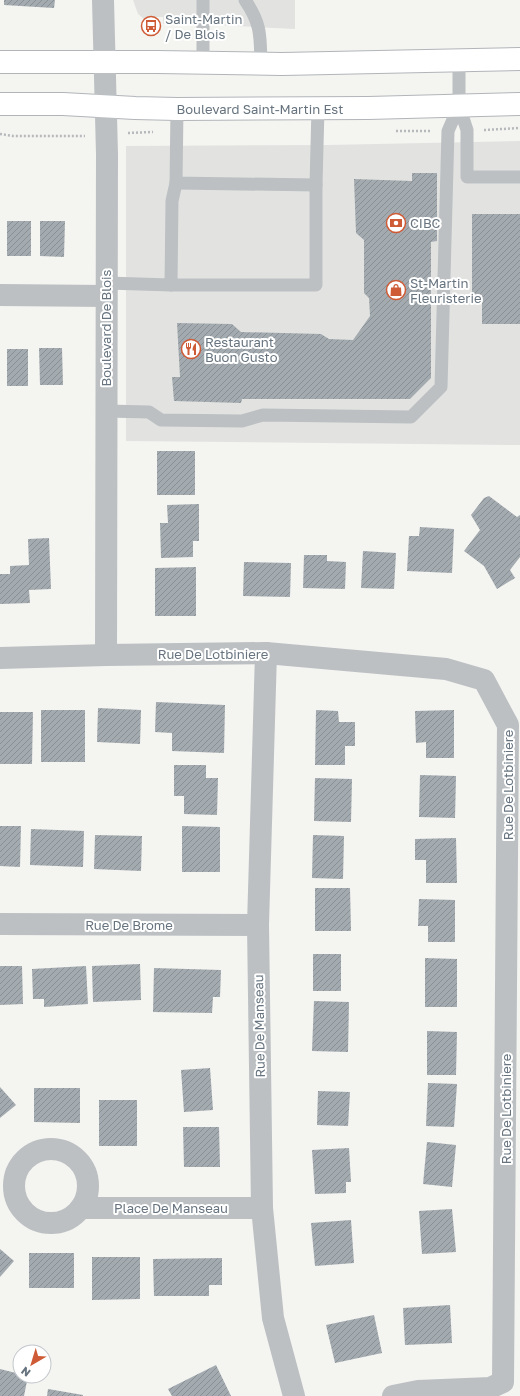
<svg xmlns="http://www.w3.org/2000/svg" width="520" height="1396" font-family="'Golos Text',sans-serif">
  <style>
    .built { fill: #e2e3e1 }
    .building { fill: url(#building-hatch) }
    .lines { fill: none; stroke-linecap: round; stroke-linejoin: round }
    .secondary-casing { stroke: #b1b5b9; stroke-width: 24 }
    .path { stroke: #b6b9bb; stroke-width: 2.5; stroke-dasharray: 2 2; stroke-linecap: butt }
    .service { stroke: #bcc0c3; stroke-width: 13 }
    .minor { stroke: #bcc0c3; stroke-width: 22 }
    .secondary { stroke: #fff; stroke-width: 22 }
    .labels { text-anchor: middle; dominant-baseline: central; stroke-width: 4; stroke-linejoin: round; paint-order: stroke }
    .poi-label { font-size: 13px; fill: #67747f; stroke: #fff; text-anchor: start }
    .street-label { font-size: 13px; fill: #67747f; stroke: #fff }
  </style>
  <defs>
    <pattern id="building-hatch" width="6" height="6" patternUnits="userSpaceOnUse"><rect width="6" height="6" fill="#a4abb0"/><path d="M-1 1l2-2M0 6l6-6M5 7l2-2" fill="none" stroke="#899094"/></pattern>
  </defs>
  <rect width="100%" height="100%" fill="#f4f4f1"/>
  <g class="built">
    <path d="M133,0h162v29l-78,-4 -54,-1v-7h-14v6l-11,-9z"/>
    <path d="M520,141v304l-394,-4v-295l202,-1z"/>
  </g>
  <g class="building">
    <path d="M4,0h51l-1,8 -50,-3z"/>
    <path d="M412,173h25v68l-6,1v136l-21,21h-168l-1,4 -67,-2 -2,-24h8l-3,-54 55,1 9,8 80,2 8,5 24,1 17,-24 -1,-18 -5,-5v-53l-8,-7 -2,-54 58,2z"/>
    <path d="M472,214h48v110h-38v-29h-10z"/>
    <rect x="7" y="221" width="24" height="35"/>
    <path d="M40,221h25l-1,36 -24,-1z"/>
    <path d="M39,348h23l1,37h-23z"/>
    <rect x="7" y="349" width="21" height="37"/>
    <rect x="157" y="451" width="38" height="44"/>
    <path d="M489,496l28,21 3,-2v42l-10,13 5,8 -18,11 -13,-23 -20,-15 16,-21 -9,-15 13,-17z"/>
    <path d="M199,504v37h-6v16l-32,1 -1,-35h8l-1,-18z"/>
    <path d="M420,527l34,2 -2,44 -45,-2 2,-35h10z"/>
    <path d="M49,538l2,51 -22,1 1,13 -30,1v-30h10v-8l19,-1 -1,-26z"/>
    <path d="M363,551l33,2 -2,36 -33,-1z"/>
    <path d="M304,555h23v6l19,1 -1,27 -42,-1z"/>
    <path d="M244,562l47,1 -1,34 -47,-1z"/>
    <path d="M196,567v49h-41v-48z"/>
    <path d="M156,702l69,3 -1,48 -52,-2v-18l-17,-1z"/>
    <path d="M98,708l43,2 -1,34 -43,-2z"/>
    <rect x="41" y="710" width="44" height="52"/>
    <path d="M316,710l22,1 1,11h16v24h-10v19h-30z"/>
    <path d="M454,710v48h-28v-16l-10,1 -1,-32z"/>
    <path d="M0,712h33l-1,52h-32z"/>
    <path d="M174,765h32v13h12l-1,37 -33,-1v-18h-10z"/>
    <path d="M420,775l36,1 -1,42 -36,-1z"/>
    <path d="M315,778l37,1 -1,43 -37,-1z"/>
    <path d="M0,826h21l-1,41 -20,-1z"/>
    <path d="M182,826l38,1v45h-38z"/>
    <path d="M31,829l53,2 -1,36 -53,-2z"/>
    <path d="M95,835l47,1 -1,35 -47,-2z"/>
    <path d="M313,835l31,1 -1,43 -31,-1z"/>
    <path d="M456,838l1,45h-31v-23h-11v-21z"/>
    <path d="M315,888h35l1,43h-36z"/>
    <path d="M419,899l36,1v42h-27v-16h-10z"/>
    <rect x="313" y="954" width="28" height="37"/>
    <path d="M425,958l32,1v48h-32z"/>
    <path d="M140,964l1,36 -48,2 -1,-36z"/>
    <path d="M0,966h22l1,38 -23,1z"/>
    <path d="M86,966l2,38 -44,3v-8h-11l-1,-30z"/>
    <path d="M154,968l67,2 -1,27h-7l-1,16 -59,-1z"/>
    <path d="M314,1001l35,1 -1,50 -36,-1z"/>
    <path d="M427,1031l30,1 -1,43h-29z"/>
    <path d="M210,1068l3,42 -29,2 -3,-42z"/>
    <path d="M428,1083l29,1 -3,43 -28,-1z"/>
    <path d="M0,1087l16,18 -16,13z"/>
    <path d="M34,1088h46v35l-46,-1z"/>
    <path d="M318,1091l32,1 -2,34 -31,-1z"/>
    <rect x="99" y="1100" width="38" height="46"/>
    <path d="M183,1127h36l1,40h-36z"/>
    <path d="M427,1142l29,3 -4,42 -29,-3z"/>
    <path d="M349,1148l2,34h-5v11l-31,1 -3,-44z"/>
    <path d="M452,1209l4,43 -34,2 -3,-43z"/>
    <path d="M351,1220l3,43 -39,3 -4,-43z"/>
    <path d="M0,1249l14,12 -14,16z"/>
    <rect x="29" y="1253" width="45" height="35"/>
    <path d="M92,1257h48v42l-48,1z"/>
    <path d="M222,1258v27h-13v11h-55l-1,-37z"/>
    <path d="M450,1305l2,38 -47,2 -2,-37z"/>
    <path d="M374,1315l8,38 -47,10 -9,-38z"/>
    <path d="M216,1365l15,31h-59l-4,-7z"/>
    <path d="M0,1369l20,5v2h8l-4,20h-24z"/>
    <path d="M48,1389l35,6v1h-36z"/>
  </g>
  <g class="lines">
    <defs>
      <g id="secondary">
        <path d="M0,62h157l125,2 238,-5"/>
        <path d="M0,104h63l72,4 42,1 191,-1 152,-4"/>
      </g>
    </defs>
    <use href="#secondary" class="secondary-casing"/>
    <g class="path">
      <path d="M484,130l36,-2"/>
      <path d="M396,131h35"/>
      <path d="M128,133l25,-1"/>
      <path d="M0,134l13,2h72"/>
    </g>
    <g class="service">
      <path d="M245,0c17,25 15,36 16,64"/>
      <path d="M459,61v45l8,24v47h53"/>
      <path d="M203,63v-63"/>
      <path d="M177,109l-1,74 140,2 2,-77"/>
      <path d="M107,283l64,2 1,-84 4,-18"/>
      <path d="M171,285h145v-100"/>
      <path d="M106,411l43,1 12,8 81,1 21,-6 148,2 30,-30 7,-256 11,-25"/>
    </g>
    <g class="minor">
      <path d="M103,0l4,154 -1,501"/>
      <path d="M0,295l106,1"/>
      <path d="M266,653l-8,272 4,283 11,110 21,78"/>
      <path d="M0,658l106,-3 160,-2 180,16 38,11 24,45 -5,657 -13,6 -72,3 -25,5"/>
      <path d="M0,924l258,1"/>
      <circle cx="51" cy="1186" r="37"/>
      <path d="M81,1208h181"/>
    </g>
    <use href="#secondary" class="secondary"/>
  </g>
  <defs>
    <symbol id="bus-ring" viewBox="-11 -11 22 22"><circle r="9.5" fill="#fff" stroke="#cf5b36" stroke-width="1.5"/><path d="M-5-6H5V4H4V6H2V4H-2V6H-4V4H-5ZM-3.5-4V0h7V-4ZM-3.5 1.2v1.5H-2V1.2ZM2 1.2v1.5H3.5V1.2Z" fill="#cf5b36"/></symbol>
    <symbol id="bank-ring" viewBox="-11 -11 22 22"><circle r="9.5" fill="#fff" stroke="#cf5b36" stroke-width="1.5"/><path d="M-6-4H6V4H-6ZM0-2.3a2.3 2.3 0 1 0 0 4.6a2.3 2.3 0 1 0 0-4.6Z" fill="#cf5b36"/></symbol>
    <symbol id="shop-ring" viewBox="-11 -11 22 22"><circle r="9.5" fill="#fff" stroke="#cf5b36" stroke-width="1.5"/><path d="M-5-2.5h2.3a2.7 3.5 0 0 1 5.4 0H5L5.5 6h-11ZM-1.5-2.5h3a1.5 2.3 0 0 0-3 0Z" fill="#cf5b36"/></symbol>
    <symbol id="restaurant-ring" viewBox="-11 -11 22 22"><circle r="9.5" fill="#fff" stroke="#cf5b36" stroke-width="1.5"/><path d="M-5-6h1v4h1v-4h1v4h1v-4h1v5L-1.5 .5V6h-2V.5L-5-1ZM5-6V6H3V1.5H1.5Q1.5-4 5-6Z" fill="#cf5b36"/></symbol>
  </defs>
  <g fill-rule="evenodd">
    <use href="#bus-ring" x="140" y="15" width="22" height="22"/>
    <use href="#bank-ring" x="385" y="212" width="22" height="22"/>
    <use href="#shop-ring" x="385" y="279" width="22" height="22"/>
    <use href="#restaurant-ring" x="180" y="338" width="22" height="22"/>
  </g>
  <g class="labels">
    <g class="poi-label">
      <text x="165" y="19">Saint-Martin<tspan x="165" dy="15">/ De Blois</tspan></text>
      <text x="410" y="223">CIBC</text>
      <text x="410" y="283">St-Martin<tspan x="410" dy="15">Fleuristerie</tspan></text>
      <text x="205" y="342">Restaurant<tspan x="205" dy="15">Buon Gusto</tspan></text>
    </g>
    <g class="street-label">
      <text x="260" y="109">Boulevard Saint-Martin Est</text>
      <text transform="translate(106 328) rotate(-90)">Boulevard De Blois</text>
      <text x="213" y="654">Rue De Lotbiniere</text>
      <text transform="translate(508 785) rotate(-90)">Rue De Lotbiniere</text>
      <text x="129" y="925">Rue De Brome</text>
      <text transform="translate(259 1026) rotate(-91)">Rue De Manseau</text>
      <text transform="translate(506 1109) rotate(-90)">Rue De Lotbiniere</text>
      <text x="171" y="1208">Place De Manseau</text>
    </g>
  </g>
  <g transform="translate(32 1364) rotate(218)"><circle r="19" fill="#ffffff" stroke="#c2c7cc"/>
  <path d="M0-3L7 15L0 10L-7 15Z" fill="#cf5b36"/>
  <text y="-6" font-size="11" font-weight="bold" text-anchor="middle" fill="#67747f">N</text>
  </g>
</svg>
